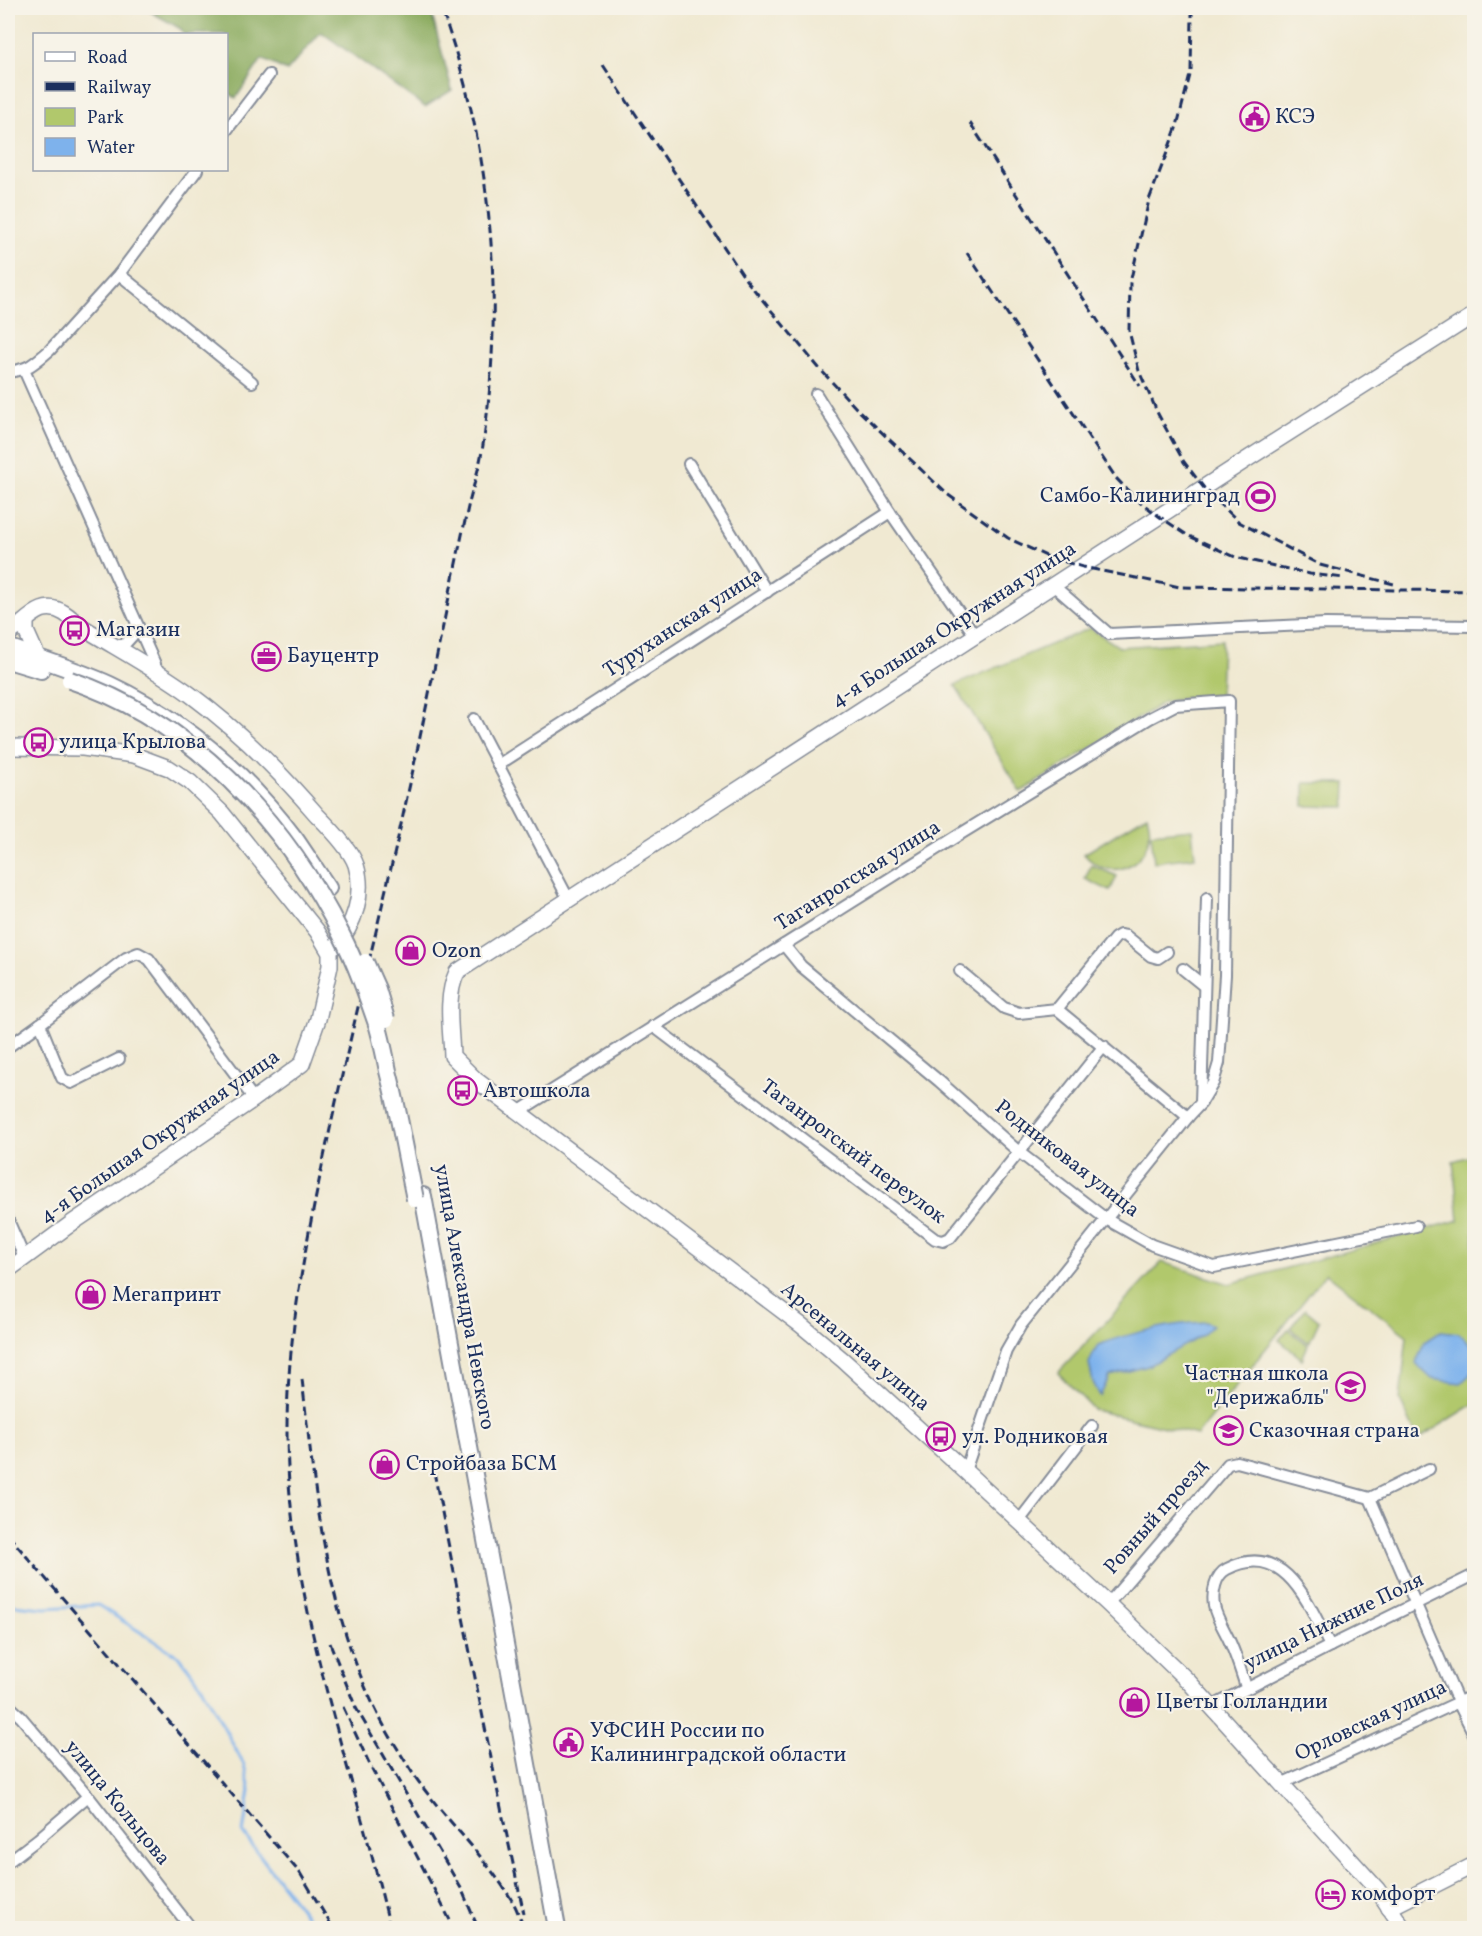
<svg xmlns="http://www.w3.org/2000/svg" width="1482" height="1936" font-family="Vollkorn,serif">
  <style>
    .green { fill: #b1c86c; stroke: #667c65; stroke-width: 1.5 }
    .forest { fill: #8cac60; stroke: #546e5f; stroke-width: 1.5 }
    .water { fill: #7eb2ec; stroke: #4c70a5; stroke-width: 1.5 }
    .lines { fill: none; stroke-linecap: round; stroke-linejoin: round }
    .stream { stroke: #7eb2ec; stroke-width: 3 }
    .street-casing { stroke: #868c98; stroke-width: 14 }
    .secondary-casing { stroke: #868c98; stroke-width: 18 }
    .primary-casing { stroke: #868c98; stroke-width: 20 }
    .street { stroke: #fff; stroke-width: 10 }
    .secondary { stroke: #fff; stroke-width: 15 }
    .primary { stroke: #fff; stroke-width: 16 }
    .rail { stroke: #1b2f5e; stroke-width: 3; stroke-dasharray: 9 4.5; stroke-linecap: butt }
    .primary-bridge-casing { stroke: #868c98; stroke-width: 20; stroke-linecap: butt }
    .primary-bridge { stroke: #fff; stroke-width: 16 }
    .labels { text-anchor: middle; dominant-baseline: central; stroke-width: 4.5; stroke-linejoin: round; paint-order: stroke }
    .poi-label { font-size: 21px; fill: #1b2f5e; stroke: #f7f3e8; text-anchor: start }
    .street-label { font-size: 21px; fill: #1b2f5e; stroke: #f7f3e8 }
  </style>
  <rect width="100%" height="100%" fill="#f7f3e8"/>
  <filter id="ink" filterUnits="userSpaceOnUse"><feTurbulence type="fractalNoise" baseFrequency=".0167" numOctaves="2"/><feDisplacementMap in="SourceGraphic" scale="12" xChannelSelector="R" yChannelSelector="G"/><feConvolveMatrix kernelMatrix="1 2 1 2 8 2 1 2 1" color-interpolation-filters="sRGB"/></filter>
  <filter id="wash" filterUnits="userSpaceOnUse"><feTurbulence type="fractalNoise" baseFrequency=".008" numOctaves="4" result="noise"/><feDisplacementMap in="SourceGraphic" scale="24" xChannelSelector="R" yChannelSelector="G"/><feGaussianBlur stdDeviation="1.35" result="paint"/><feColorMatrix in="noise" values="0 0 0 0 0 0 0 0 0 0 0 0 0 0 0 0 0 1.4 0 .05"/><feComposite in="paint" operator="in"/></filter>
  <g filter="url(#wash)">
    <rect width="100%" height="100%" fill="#f0e9d2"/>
    <g class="green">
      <path d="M1090,628l29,19 103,-7 -2,56 -27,1 -29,5 -143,90 -66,-107z"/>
      <path d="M1304,783h42l-1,24 -41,-1z"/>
      <path d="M1147,815c14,42 -33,75 -63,39z"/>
      <path d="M1192,829l3,28 -41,5 -3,-29z"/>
      <path d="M1091,865l26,11 -7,15 -25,-12z"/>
      <path d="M1474,1155v249l-56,35 -18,-39 7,-64 -81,-63 -129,162 -103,-25 -36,-37 104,-111 67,22 230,-64 -6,-59z"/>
      <path d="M1305,1309l14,12 -10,22 -19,-15z"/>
      <path d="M1288,1329l20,16 -6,14 -23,-19z"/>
    </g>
    <path class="forest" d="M144,8h286l22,82 -27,17 -104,-75 -34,39 -25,-12 -26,39 -9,-6 -1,-58h-43l-2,-5z"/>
    <g class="water">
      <path d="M1206,1322l7,3 -10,10 -55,31 -38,10 -10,20 -7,-14 -4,-19 9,-18c37,-13 69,-21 108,-23z"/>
      <path d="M1441,1331l18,2 15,15v23l-13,12 -29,-4 -16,-15 8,-22z"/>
    </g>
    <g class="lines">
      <path class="stream" d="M14,1605l31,3 53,-3 83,53 22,30 41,77 6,25 -7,43 72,95"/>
    </g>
  </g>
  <g filter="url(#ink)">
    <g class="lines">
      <defs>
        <g id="street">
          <path d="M226,131l43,-56"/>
          <path d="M119,274l133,108"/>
          <path d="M24,370l131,294 -3,6"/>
          <path d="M8,372c21,-3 26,-8 42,-22l69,-76 78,-104"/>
          <path d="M816,394l74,118"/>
          <path d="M689,464l78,128"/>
          <path d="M1054,586l55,48 217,-10 148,2"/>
          <path d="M111,645h13l9,-10 3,-9"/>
          <path d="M474,719l95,181"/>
          <path d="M498,765l392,-253 86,125"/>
          <path d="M784,945l17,21 138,115 81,72 86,66 46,26 62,22 202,-41"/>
          <path d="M1183,969l21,17"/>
          <path d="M960,971l44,37 15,5 38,-4"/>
          <path d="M40,1024l22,54 9,5 48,-24"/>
          <path d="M653,1026l282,213 8,2 7,-3 154,-192"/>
          <path d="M8,1047l32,-23 86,-66 12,-5 11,6 105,140"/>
          <path d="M518,1112l444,-279 188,-115 25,-13 54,-4 -4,274 -6,88 -6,20 -12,20"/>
          <path d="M1188,1117l13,-14 6,-205"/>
          <path d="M8,1220l16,37"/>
          <path d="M965,1471l41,-120 15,-26 167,-208 -131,-108 58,-71 5,-3 6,1 25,20 7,2 9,-6"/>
          <path d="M1370,1498l88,204 16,32"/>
          <path d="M1019,1521l73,-95"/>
          <path d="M1108,1604l120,-140 9,-2 133,36 59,-29"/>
          <path d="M1246,1687c-5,-16 -10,-32 -17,-47 -5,-11 -13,-23 -15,-34 -2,-13 1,-31 13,-37 58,-30 82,36 103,77"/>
          <path d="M8,1705l13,12 67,79 103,132"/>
          <path d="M1213,1706l117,-60 144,-71"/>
          <path d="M1283,1783l191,-88"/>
          <path d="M8,1862l30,-23 50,-43"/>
        </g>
        <g id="secondary">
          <path d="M26,621v10l12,27"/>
          <path d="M8,634c19,-11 32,-36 56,-21 5,3 10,8 15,12 37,23 77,44 112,70 46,34 89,77 126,120 12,12 34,35 39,50 9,29 -2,60 -20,81"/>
          <path d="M8,747l75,1 51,7 35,13 21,14 32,31 95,118 13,22v13l-12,53 -16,45 -48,35 -182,124 -64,47"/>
          <path d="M1389,1908l85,-43"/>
          <path d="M1403,1928l-26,-39 -188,-207 -81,-78 -143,-133 -122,-111 -42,-35 -325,-245 -24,-24c-1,-28 -7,-58 5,-84l792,-514 225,-143"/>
        </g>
        <g id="primary">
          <path d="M8,647c34,13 69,23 102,38 74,35 136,89 185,154 11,16 22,33 33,49"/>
          <path d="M8,660l33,10"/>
          <path d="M423,1196l134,732"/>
        </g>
      </defs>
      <use href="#street" class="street-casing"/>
      <use href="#secondary" class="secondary-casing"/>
      <use href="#primary" class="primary-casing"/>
      <use href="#street" class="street"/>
      <use href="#secondary" class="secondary"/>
      <use href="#primary" class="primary"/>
      <g class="rail">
        <path d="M1191,8l1,7 -1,56 -14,55 -28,74 -19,83 -1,48 10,40 19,43 26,48 20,26 35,34 81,43 74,19"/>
        <path d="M603,65l143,215 73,88 37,40 91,86 61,44 40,19 35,10 97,20 294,4"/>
        <path d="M970,123l170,263"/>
        <path d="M967,253l149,225 18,19 26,20 27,18 48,22 75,17 34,4"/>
        <path d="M302,1379c14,123 26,256 92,364 9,14 17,29 27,42 29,39 65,73 90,114 6,9 9,20 13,29"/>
        <path d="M434,1472l68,341 22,101"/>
        <path d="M8,1535l292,338 33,55"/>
        <path d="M330,1643l26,65 106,182 16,38"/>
        <path d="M343,1707l27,58 84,163"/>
        <path d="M390,1928c-38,-164 -103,-327 -103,-498 0,-81 14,-160 30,-239 20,-100 45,-199 68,-298 31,-128 55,-257 83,-386 5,-20 12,-41 15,-62 22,-148 9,-297 -42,-437"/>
      </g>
      <defs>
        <g id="primary-bridge">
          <path d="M70,680c121,40 215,142 271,254 15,29 26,61 37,93 4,14 7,29 10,44 11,42 18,85 27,128"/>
          <path d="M365,962l12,27 9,30"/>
        </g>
      </defs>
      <use href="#primary-bridge" class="primary-bridge-casing"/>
      <use href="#primary-bridge" class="primary-bridge"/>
    </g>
  </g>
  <defs>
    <symbol id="civic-ring" viewBox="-11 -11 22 22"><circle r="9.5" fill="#f7f3e8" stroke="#b5179e" stroke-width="1.5"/><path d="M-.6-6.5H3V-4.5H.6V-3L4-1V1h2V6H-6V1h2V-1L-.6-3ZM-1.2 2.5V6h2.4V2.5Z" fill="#b5179e"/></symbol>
    <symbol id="stadium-ring" viewBox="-11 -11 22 22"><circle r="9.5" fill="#f7f3e8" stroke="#b5179e" stroke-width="1.5"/><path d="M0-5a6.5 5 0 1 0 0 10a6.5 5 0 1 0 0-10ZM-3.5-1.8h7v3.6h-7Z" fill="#b5179e"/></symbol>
    <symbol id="bus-ring" viewBox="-11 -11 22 22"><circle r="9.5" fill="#f7f3e8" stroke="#b5179e" stroke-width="1.5"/><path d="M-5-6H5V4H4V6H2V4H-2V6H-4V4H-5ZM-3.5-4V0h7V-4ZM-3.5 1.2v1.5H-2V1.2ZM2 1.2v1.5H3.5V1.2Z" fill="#b5179e"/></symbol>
    <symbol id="office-ring" viewBox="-11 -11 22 22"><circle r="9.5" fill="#f7f3e8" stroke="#b5179e" stroke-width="1.5"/><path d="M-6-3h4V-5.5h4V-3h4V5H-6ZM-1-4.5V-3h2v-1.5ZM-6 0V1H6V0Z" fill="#b5179e"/></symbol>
    <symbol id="shop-ring" viewBox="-11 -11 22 22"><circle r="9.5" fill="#f7f3e8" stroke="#b5179e" stroke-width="1.5"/><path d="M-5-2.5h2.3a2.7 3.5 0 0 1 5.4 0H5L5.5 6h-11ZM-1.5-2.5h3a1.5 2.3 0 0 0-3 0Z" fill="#b5179e"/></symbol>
    <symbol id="school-ring" viewBox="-11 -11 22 22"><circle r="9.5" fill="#f7f3e8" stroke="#b5179e" stroke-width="1.5"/><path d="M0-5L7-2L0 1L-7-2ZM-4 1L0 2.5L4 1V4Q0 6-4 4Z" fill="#b5179e"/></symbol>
    <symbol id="hotel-ring" viewBox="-11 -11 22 22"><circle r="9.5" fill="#f7f3e8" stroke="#b5179e" stroke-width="1.5"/><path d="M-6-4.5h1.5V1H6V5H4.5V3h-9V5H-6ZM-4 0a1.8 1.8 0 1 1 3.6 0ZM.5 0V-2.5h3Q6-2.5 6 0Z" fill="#b5179e"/></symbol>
  </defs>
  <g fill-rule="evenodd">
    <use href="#civic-ring" x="1238" y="100" width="33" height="33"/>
    <use href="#stadium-ring" x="1244" y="480" width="33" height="33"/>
    <use href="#bus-ring" x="58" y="614" width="33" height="33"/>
    <use href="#office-ring" x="250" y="640" width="33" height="33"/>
    <use href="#bus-ring" x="22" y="726" width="33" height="33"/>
    <use href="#shop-ring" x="394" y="934" width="33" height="33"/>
    <use href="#bus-ring" x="446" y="1074" width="33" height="33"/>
    <use href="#shop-ring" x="74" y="1278" width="33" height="33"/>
    <use href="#school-ring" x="1334" y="1370" width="33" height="33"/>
    <use href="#school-ring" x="1212" y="1414" width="33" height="33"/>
    <use href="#bus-ring" x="924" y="1420" width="33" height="33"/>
    <use href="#shop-ring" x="368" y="1448" width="33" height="33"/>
    <use href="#shop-ring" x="1118" y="1686" width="33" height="33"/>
    <use href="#civic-ring" x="552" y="1726" width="33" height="33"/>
    <use href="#hotel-ring" x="1314" y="1878" width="33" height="33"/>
  </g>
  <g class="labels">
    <g class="poi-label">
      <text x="1275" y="117">КСЭ</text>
      <text x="1240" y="496" text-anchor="end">Самбо-Калининград</text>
      <text x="96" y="630">Магазин</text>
      <text x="287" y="656">Бауцентр</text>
      <text x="59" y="742">улица Крылова</text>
      <text x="432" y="951">Ozon</text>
      <text x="483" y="1091">Автошкола</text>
      <text x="112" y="1295">Мегапринт</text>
      <text x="1329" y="1374" text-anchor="end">Частная школа<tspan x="1329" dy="24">"Дерижабль"</tspan></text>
      <text x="1249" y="1431">Сказочная страна</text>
      <text x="962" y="1437">ул. Родниковая</text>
      <text x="406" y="1464">Стройбаза БСМ</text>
      <text x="1156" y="1702">Цветы Голландии</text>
      <text x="590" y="1731">УФСИН России по<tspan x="590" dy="24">Калининградской области</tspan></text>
      <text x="1351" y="1894">комфорт</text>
    </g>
    <g class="street-label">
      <text transform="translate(683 623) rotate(-33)">Туруханская улица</text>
      <text transform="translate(954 625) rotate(-33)">4-я Большая Окружная улица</text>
      <text transform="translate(858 876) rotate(-32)">Таганрогская улица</text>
      <text transform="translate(160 1137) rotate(-35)">4-я Большая Окружная улица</text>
      <text transform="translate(853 1152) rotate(37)">Таганрогский переулок</text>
      <text transform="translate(1067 1159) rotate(38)">Родниковая улица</text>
      <text transform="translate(464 1297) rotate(80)">улица Александра Невского</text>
      <text transform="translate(855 1347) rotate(40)">Арсенальная улица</text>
      <text transform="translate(1156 1517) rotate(-49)">Ровный проезд</text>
      <text transform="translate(1334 1622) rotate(-26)">улица Нижние Поля</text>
      <text transform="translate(1371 1721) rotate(-25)">Орловская улица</text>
      <text transform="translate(117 1803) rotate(51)">улица Кольцова</text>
    </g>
  </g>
  <rect width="1482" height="1936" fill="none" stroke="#f7f3e8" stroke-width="30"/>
  <rect x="33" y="33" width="195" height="138" fill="#f7f3e8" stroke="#9fa5b1" stroke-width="1.5"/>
  <rect x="45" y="52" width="30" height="9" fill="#ffffff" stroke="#9fa5b1" stroke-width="1.5"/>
  <text x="87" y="63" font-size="18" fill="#1b2f5e">Road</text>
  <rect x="45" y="82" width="30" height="9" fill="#1b2f5e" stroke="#9fa5b1" stroke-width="1.5"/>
  <text x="87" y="93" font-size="18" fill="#1b2f5e">Railway</text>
  <rect x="45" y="108" width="30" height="18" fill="#b1c86c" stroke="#9fa5b1" stroke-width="1.5"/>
  <text x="87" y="123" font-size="18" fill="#1b2f5e">Park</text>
  <rect x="45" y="138" width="30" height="18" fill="#7eb2ec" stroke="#9fa5b1" stroke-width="1.5"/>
  <text x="87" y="153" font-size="18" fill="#1b2f5e">Water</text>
</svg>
